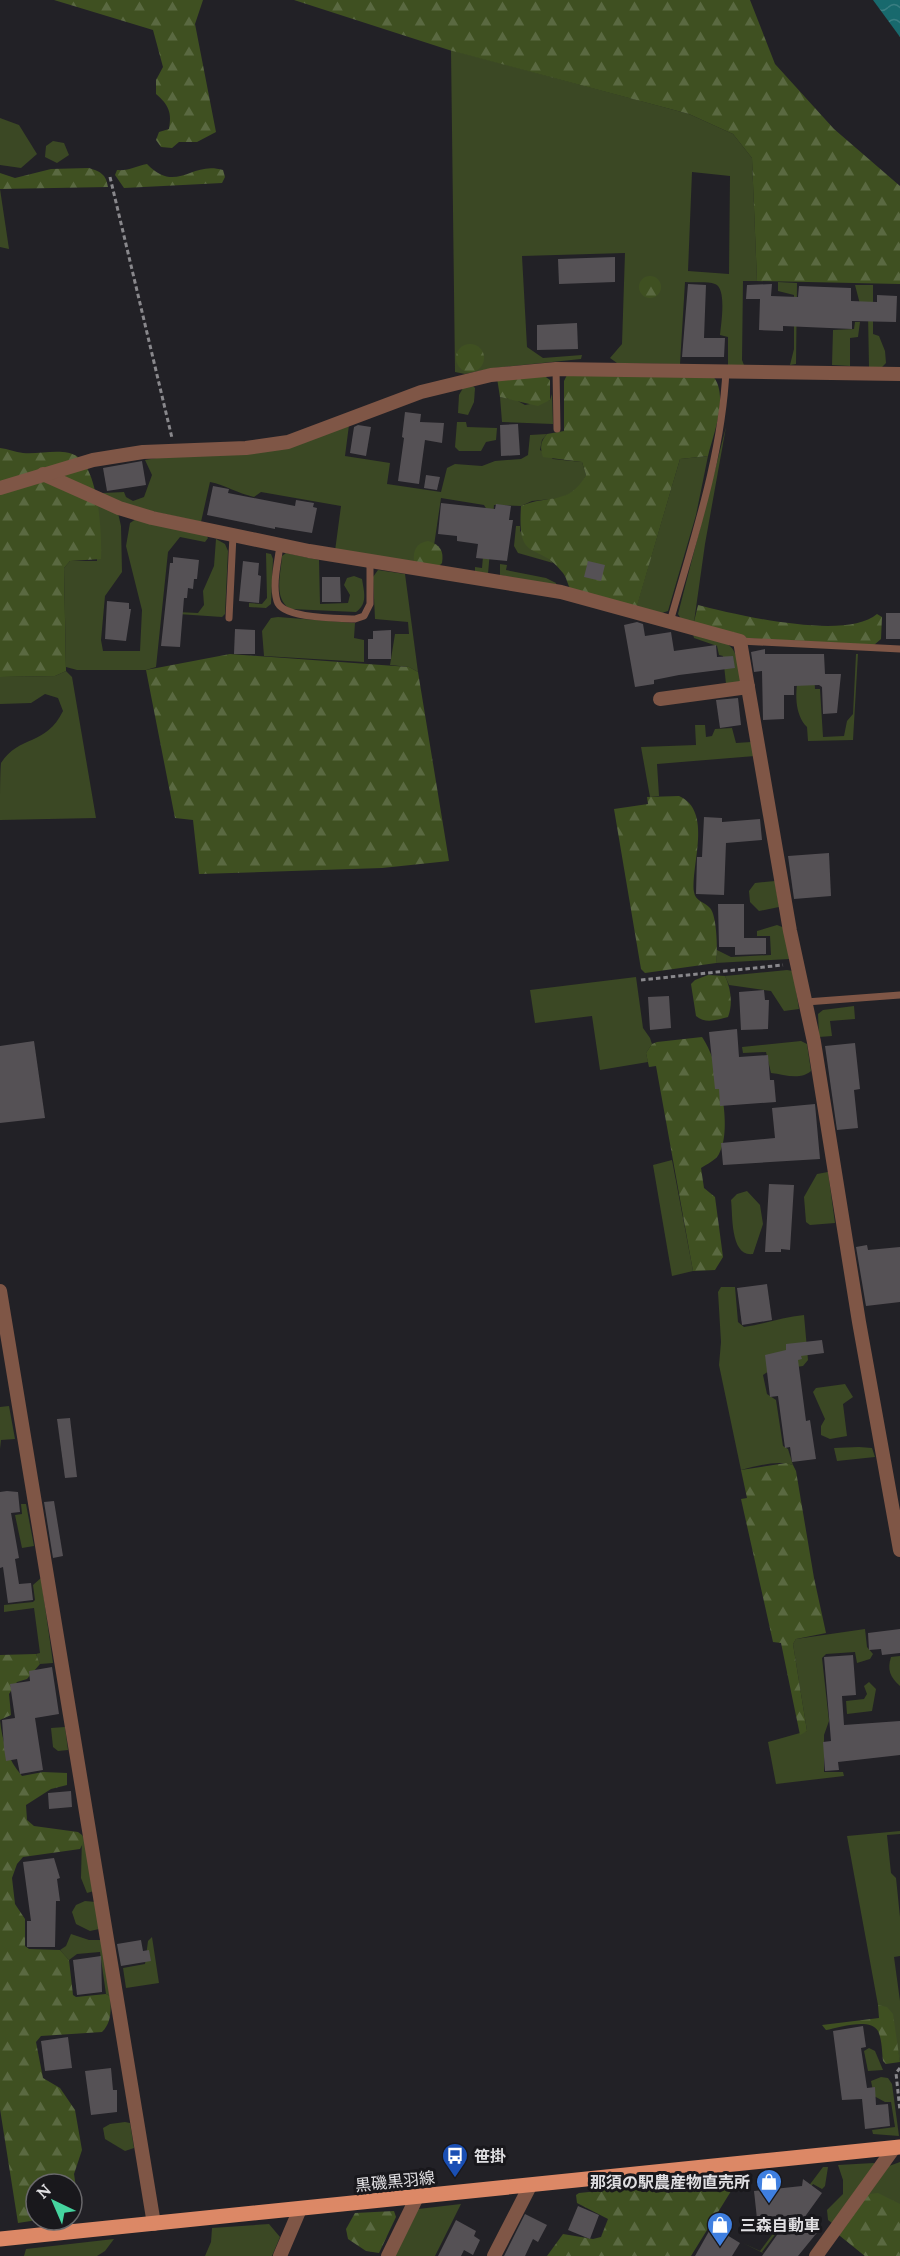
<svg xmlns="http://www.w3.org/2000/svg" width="900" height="2256" font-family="Lora,'Noto Sans JP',serif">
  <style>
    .green { fill: #3b4824; fill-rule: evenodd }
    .forest { fill: url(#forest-firs) }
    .water { fill: url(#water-waves) }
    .building { fill: #555155 }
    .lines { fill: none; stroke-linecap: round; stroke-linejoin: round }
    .path { stroke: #89888c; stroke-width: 3; stroke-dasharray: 4.5 3; stroke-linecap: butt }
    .lane { stroke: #7f5646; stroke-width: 7 }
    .street { stroke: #7f5646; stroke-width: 14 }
    .primary { stroke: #dc8866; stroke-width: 15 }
    .labels { text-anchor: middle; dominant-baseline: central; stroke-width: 6; stroke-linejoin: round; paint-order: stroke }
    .poi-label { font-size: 16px; font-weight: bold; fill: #e0dfe2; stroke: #19181c; text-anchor: start }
    .street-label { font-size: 16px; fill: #e0dfe2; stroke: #19181c }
  </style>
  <defs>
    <pattern id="forest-firs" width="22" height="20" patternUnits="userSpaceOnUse" patternTransform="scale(1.5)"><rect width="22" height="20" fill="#3f5021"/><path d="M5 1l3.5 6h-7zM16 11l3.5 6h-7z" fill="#5a6941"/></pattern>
    <pattern id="water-waves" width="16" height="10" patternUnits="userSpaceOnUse" patternTransform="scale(1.5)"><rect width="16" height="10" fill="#18696d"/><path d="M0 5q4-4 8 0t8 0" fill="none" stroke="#397e82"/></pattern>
  </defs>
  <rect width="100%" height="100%" fill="#222126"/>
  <g class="green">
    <path d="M451,50l238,64 44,20 19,24 5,123h-14l-1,79 2,5h-16v-28l-8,-2c1,-11 7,-47 -5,-51 -8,-3 -21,-1 -30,-2l-5,82 -63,-1 -7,-5 12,-14 3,-91 -103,3 5,91 16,11 39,-3 -1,4 -87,9 -29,6 -10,-2zM692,172l38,4 -1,98 -41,-3z"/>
    <path d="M0,118l19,7 18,29 -16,14 -21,-3z"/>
    <path d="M53,141l11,2 5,12 -12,8 -12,-6 1,-11z"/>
    <path d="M0,189l9,60 -9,-2z"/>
    <path d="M778,282l19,1 -1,81 -6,1 4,-16v-54l-16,-4z"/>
    <path d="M855,285h18v49l6,2 6,15 1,12 -5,5 -12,-1 -1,-53 -7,-6z"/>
    <path d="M855,322h5l-2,15 -8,1v28l-18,-1 1,-35 21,-1z"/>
    <path d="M472,385l3,3 -1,14 -6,13 -10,-2 1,-18 4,-7z"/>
    <path d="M552,394l1,30 -51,-2 -2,-25 16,3 9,5 25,-5z"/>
    <path d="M457,422h9l1,5 30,1 -1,12 -10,2 -5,9h-22l-4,-4z"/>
    <path d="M349,425l-4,31 45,7 -3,21 54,8 6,-24 8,-4 27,2 13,-5 26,-2 7,-4 2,-20 17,-1 -5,6 -2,10 13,9 29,3 4,13 -7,14 -18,9 -29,3 -11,5 -27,-1 -6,69 -13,-2v-5l7,1 5,-58 -3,-5 -43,-7 -10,68 -96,-15 6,-45 -80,-14 -7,5c-17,-4 -29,-12 -44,-15l-9,40 -55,-12 -42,-13 -1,-4 21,-1 2,5 7,4 11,-4 8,-22 -7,-15z"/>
    <path d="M726,427l-21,117 -11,78 -13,-3 -3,-5z"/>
    <path d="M708,456l-12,59 -28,96 -6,2 -30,-6 5,-2 43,-146z"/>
    <path d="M98,503l20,10 3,13 1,46 -17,24 -4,44 2,11h37l2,-41 -16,-64 4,-23 6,-4 70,16 2,3 -3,4 -25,-5 -12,15 -12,115 -10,3h-69l-11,-3 -2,-99 6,-7h27z"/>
    <path d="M516,526h4v5l33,32 -35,-10 -4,-7z"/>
    <path d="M216,539l9,5 3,7 -3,63 -3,3 -44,-3 -1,-2 21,1 6,-8 -1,-14 11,-25z"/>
    <path d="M266,553l5,1 2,5 -2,45 -5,4 -17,-1v-4l13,1 5,-6z"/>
    <path d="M286,553l33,7 1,44 28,-1 2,-8 -6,-10 3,-7 7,-2 8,3c2,13 6,25 -6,33l-66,-3c-17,-11 -9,-35 -8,-53z"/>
    <path d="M500,564l7,1 -1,5 40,8 10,5 1,4 -57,-12z"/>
    <path d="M378,570l27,4 13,98 -9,-5 -19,-2 5,-31h14l-1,-12 -33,-3 -2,-42z"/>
    <path d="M278,617l77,6 -1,15 10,2v22l-100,-6 -2,-25 9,-13z"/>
    <path d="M693,634c41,12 41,4 49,48l-16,2 -3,-28 -4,-1 -2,-9 -23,-8z"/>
    <path d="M856,654h2l-5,86 -45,1 -1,-14c-13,-13 -12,-36 -8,-54l15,-4 1,20h5l3,48 21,-1 3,-15 6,-7z"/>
    <path d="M66,671l6,6 24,141 -96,2c0,-11 0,-50 1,-57 18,-28 45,-17 62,-52l-5,-13 -13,-4 -14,9 -31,1v-27l55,-1z"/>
    <path d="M695,725h10l1,12 6,-1 3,-7 17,-1 4,15 15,-1 4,14 -98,8 2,32 -9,1 -9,-50 55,-2z"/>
    <path d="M775,881l4,26 -20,4 -9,-9 -1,-11 6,-8z"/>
    <path d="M777,925l8,3 4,31 -73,4 1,-13 14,7 40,-2 -1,-19h-13v-5z"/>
    <path d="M787,970l6,1 6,38 -15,2 -13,-20 -42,-6 -4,-9z"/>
    <path d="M636,977l7,51 7,10 2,6 -6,9 2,9 -48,8 -8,-54 -57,7 -5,-33z"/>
    <path d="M854,1006l1,13 -25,2 2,15 -13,1 -1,-23 5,-4z"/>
    <path d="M801,1041l6,3 4,27c-12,10 -27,3 -40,2l-5,-21 -23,1 -1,-6z"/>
    <path d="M672,1160l21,111 -21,5 -19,-111z"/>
    <path d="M828,1172l7,51 -25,2 -4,-3 -2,-25 13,-23z"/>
    <path d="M747,1191l13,14 3,19 -10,30c-23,3 -20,-38 -22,-54l6,-6z"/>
    <path d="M721,1287h14l3,35 6,5c21,-3 39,-10 60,-12l4,45 -5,6 -34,5 -6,4 4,19 9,6 7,46 5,3 5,16c-16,-5 -36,1 -52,5l-22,-105 2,-23 -3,-50z"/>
    <path d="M845,1384l8,13 -10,7 4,32 -17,3 -9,-4v-9l4,-7 -12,-27 3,-4z"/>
    <path d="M9,1406l6,33 -14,1 -1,9v-42z"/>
    <path d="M859,1447l13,1 3,9 -38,4 -3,-13z"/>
    <path d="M21,1504h5l8,42 -12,2 -7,-33 7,-1z"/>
    <path d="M41,1578l12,85 -13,1 -4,-10 4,-1 -6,-45 -30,4v-7l29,-3 2,-2 -2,-15z"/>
    <path d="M865,1629l2,18 6,7 -3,5 -13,4 -2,-11 -29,2 -4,4 7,63 -5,14v37h19l1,4 -68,8 -8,-42 39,-11 -14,-87 3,-5z"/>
    <path d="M900,1656v30c-10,-9 -13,-16 -9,-29z"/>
    <path d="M869,1682l7,7 -4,22 -25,3 -1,-13 18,-2 3,-5 -3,-8z"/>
    <path d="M65,1727l3,23 -10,1 -5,-4 -2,-19z"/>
    <path d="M900,1831v3l-13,1 4,38 5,5 4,39v39l-6,1 6,44v61l-9,-46 -13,-11 -31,-169z"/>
    <path d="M82,1835l3,5 9,51 -7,2 -6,-15z"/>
    <path d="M85,1901l11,1 3,27 -9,2 -14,-7 -4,-12 4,-7z"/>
    <path d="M71,1934l18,6h13l8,56 -4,-2 -6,-42 -23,2 -8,6 -9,-10 6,-4z"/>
    <path d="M152,1937l7,46 -33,5 -3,-20 22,-4 3,-23z"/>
    <path d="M869,2048l6,3 8,19 -15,1 -4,-20z"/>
    <path d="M881,2077l7,1 4,6 7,52 -26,-2 -1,-4 23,-3 -4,-25h-6l-11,-6 -3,-15z"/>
    <path d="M125,2122l5,1 4,25 -9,3 -20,-12 -2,-11 7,-4z"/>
    <path d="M900,2162v94h-35l-26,-21 50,-69z"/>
    <path d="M874,2163v3l-42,57 -4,-3 -1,-10 16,-16v-14l-5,-15z"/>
    <path d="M823,2167h5l-3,19 -3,3 -9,-5 -51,68 7,4 -26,-13 17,8z"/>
    <path d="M461,2204l-26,52h-42l25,-47z"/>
    <path d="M269,2224l11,13 -8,19h-67l6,-14 1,-14z"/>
    <path d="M114,2239l-9,12 -8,5h-73l2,-7z"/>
  </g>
  <g class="forest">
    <path d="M54,0h149l-8,24 21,108 -19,10h-18l-7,6 -11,-1 -5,-7 3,-8 10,-3c3,-16 0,-24 -13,-35v-14l7,-13 -10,-37z"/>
    <path d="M294,0h456l25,64 59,65 66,57v98l-143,-3 -5,-123 -19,-24 -44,-20 -240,-64z"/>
    <path d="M147,164c30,31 44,-4 76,6l2,7 -3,6 -98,5 -9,-13 2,-5c12,1 19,-4 30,-6z"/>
    <path d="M89,168c12,4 17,6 19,19l-108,2v-16l15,5 36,-9z"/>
    <circle cx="650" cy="287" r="11"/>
    <circle cx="470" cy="358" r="14"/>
    <path d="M543,375l7,5v20l-12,6 -38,-9 -3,-19z"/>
    <path d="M567,375h145c18,19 1,60 -4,81l-28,3 -43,147 -6,1 -60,-17c-4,-6 -4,-12 -8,-17 -26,-34 -46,-7 -42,-67 28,-12 48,0 65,-31l-4,-13 -39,-5c-3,-9 -3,-15 4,-23l17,-3v-50z"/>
    <path d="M0,448c8,1 15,4 23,5 16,2 41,-6 55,4 21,15 24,78 23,102l-31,2 -6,7 2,103 -11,5 -55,1z"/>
    <path d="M428,541c12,4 16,9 14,22l-3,3h-16l-9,-5c-1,-10 2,-18 14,-20z"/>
    <path d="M698,605c39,10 148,36 179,9l5,3 -1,22 -7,6 -132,-7 -48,-16z"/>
    <path d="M230,654l179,13 9,5 31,189 -67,7 -183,6 -6,-54 -18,-2 -29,-148z"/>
    <path d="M679,796c34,15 12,68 15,96 1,9 11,10 16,16 7,7 8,45 6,55l-71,10 -4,-4 -27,-160 34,-5 -1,-7z"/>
    <path d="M708,975l17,1c6,13 8,28 3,41 -12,3 -22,7 -32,-1l-5,-32 4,-4z"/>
    <path d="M702,1037c16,22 32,92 17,117 -3,6 -12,10 -18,14l3,20 11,9 8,60 -8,13 -22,1 -37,-205 -7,1 -3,-14 6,-9 5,-2z"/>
    <path d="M786,1463l7,2 3,6 18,107 12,55 -30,6 -3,5 14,87 -7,4 -19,-92 -8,-1 -32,-143 6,-1 -6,-28z"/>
    <path d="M36,1654l4,10 -13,15 -10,3 -8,12 2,21 -11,5c2,21 8,40 22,56l21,-4 24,1v12l-16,4 -25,16 1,15 7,6 44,6 4,3 1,8 -3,6 -57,8 -6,7 -5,14 3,26 10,15v27l4,3 31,1 9,10 4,35 3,2 30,-3 4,2c1,13 2,26 -8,36l-61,4 -5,6 7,36 17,10 15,22 7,40 -8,24 5,33 -7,8v-31h-36l1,36 -19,3 -18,-114v-454z"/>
    <path d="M878,2005l9,2 6,7 7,48 -14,2 -3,-3c-1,-9 -1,-22 -5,-30 -8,-14 -40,-3 -52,-1l-4,-5 57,-7z"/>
    <path d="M735,2177l1,6 -45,73h-144l16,-22 30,5 8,-2 7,-18 -31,-16 -1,-8 3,-2z"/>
    <path d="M878,2193l22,11v52h-35l-26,-21 30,-41z"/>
    <path d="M394,2211l2,6 -17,36 -13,-2 -18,-12 -2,-10 9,-16z"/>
  </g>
  <path class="water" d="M873,0h27v37z"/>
  <g class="building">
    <path d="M615,257v25l-56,2 -1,-25z"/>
    <path d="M688,284l18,1 -2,53h21l-1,19h-42z"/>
    <path d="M772,284l-1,12 27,1 1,-11 52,2v13l26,1v-7l20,1 -1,26 -44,-1v8l-69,-3v5l-24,-1 1,-31h-14l1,-14z"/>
    <path d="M577,323l1,26 -41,1v-25z"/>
    <path d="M405,412l16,2 -1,8 24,1 -2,20 -17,-3 -6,44 -21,-3 6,-43 -2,-1z"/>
    <path d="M518,424l2,31 -19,1 -1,-31z"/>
    <path d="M358,425l13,2 -5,29 -16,-3 4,-26z"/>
    <path d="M142,461l4,24 -39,6 -4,-23z"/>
    <path d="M426,475l14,2 -3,13 -13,-2z"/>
    <path d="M213,486l16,3 -1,4 67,13 1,-6 18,3 -1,4 4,1 -5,25 -37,-6v2l-68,-14z"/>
    <path d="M441,503l54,6 1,-5 15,2 -2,14h4l-6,41 -31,-3 2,-14 -21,-3v-5l-19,-2z"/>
    <path d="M173,557l26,3 -2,19h-3l-1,10 -5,-1 -1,10h-3l-4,49 -19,-1 9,-83h3z"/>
    <path d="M243,561l16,2 -1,12 3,1 -2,27 -20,-2z"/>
    <path d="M588,561l17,4 -4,16 -17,-4z"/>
    <path d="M322,577h18l1,25h-19z"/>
    <path d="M107,601l22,2v6h2l-5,32 -21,-2z"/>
    <rect x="886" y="613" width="14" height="26"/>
    <path d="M637,622l6,2 2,12 26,-4 3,19 42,-6 1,12 16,-1 2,12 -56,7 -25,5v4l-19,3 -11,-62z"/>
    <path d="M235,629l20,1v24h-21z"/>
    <path d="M391,630v29h-23v-20h5v-8z"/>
    <path d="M765,649v5h59l1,20h16l-4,39 -14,1 -1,-27 -3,-2 -25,1v9h-10v24l-21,1 -1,-49 -8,1 -3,-20z"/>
    <path d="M738,698l3,27 -21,3 -4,-28z"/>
    <path d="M704,817l18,1v4l38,-3 2,21 -36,3 -2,52 -28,-1 1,-37h5z"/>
    <path d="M829,853l2,43 -37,3 -6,-43z"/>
    <path d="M718,904h26v34h22v16l-31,1v-8h-16z"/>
    <path d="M764,990l1,10h4l-1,29 -27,1 -2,-38z"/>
    <path d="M669,996l2,32 -21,2 -2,-33z"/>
    <path d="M737,1029l2,28 29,-2 2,25h4l2,22 -56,4 -1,-17h-4l-6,-57z"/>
    <path d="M34,1041l11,77 -45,5v-77z"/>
    <path d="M855,1043l5,46 -6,1 4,38 -21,2 -12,-84z"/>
    <path d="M815,1104l5,55 -97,6 -2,-22 54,-5 -3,-30z"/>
    <path d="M769,1184l25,1 -4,65 -9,-1v3h-16z"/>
    <path d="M867,1245l1,5 32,-3v55l-34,4 -10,-59z"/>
    <path d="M767,1284l5,36 -30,5 -5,-37z"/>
    <path d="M822,1340l2,13 -23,3 1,3 -4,1 8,61 4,-1 6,39 -24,3 -2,-15 -5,1 -7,-52 -8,1 -5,-42 21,-5v-6z"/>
    <path d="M70,1418l7,59 -12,1 -8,-59z"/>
    <path d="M7,1491l11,1 2,20 -9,1 8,45 -4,1 4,25 12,-1 2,17 -25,3 -5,-36 -3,1v-76z"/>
    <path d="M54,1501l9,55 -10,2 -9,-56z"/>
    <path d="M900,1629v24l-18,2 -1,-6 -12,1 -1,-17z"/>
    <path d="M853,1655l3,40 -14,1 2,29 56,-4v34l-62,7 1,8 -14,1 -2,-29 8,-1 -7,-84z"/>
    <path d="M52,1667l7,47 -24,4 8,52 -23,4 -3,-15 -11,2 -2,-13 -2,-28 13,-2 -5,-34 20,-3 -1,-10z"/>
    <path d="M71,1791l1,16 -23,2 -1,-16z"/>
    <path d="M54,1858l6,20 -3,1 3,22h-4l-1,46h-28v-26h4l-8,-59z"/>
    <path d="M141,1940l2,11 6,-1 2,11 -30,5 -4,-22z"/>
    <path d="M101,1956l1,36 -25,3 -4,-35z"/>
    <path d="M863,2026l3,21 -5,1 6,40 8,-1 1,18 12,-1 2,22 -25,3 -3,-30 -20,1 -9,-69z"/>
    <path d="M68,2037l4,31 -27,3 -4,-30z"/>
    <path d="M111,2068l2,22h4v22l-26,3 -6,-44z"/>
    <path d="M803,2179l19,14 -18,25 16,11 -22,27h-36l22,-31 -26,3 -4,-37 48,-5z"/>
    <path d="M578,2206l21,9 -9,24 -22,-9z"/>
    <path d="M525,2214l22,11 -9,17 -5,-3 -8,17h-21z"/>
    <path d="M456,2220l20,11 -2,5 6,4 -7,15 -9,-5 -3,6h-23z"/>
    <path d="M712,2226l28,17 -8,13h-37z"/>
  </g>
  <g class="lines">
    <g class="path">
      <path d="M110,177l62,261"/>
      <path d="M641,980l142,-15"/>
      <path d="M900,2068l-4,5 4,38"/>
    </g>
    <g class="lane">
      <path d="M556,369l1,60"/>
      <path d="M280,545c-2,17 -8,40 -3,56 5,18 61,17 78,18l9,-3 6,-12v-43"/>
      <path d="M229,618l4,-83"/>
      <path d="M670,622c23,-82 52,-166 56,-252"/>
      <path d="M740,641l160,8"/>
      <path d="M806,1002l94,-7"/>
    </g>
    <g class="street">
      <path d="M43,474l76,34 33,10 157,33 252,41 179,49 50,290 24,111 45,280 41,228"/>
      <path d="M0,488l93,-28 50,-8 103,-4 42,-6 133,-50 70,-17 65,-6 344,5"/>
      <path d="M660,699l88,-12"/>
      <path d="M0,1291l154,933"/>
      <path d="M280,2256l20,-47"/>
      <path d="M388,2256l29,-59"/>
      <path d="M494,2256l36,-70"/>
      <path d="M816,2256l78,-108"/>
    </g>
    <path class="primary" d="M0,2239l900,-92"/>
  </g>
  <defs>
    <symbol id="bus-pin" viewBox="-11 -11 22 30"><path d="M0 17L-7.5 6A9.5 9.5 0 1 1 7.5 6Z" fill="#1a4fb4" stroke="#19181c"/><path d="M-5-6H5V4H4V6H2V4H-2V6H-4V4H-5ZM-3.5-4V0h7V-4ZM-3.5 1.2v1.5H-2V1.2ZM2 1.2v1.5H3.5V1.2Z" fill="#fff"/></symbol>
    <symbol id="shop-pin" viewBox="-11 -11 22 30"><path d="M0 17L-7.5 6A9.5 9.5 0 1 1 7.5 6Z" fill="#3f7fe0" stroke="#19181c"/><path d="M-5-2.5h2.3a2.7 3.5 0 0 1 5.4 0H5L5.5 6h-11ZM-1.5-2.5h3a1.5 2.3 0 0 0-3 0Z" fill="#fff"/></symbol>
  </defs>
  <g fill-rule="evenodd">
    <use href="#bus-pin" x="440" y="2141" width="30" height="40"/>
    <use href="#shop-pin" x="754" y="2167" width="30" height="40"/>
    <use href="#shop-pin" x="705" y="2210" width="30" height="40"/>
  </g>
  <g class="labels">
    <g class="poi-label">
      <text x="474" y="2156">笹掛</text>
      <text x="750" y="2182" text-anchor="end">那須の駅農産物直売所</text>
      <text x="740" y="2225">三森自動車</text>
    </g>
    <g class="street-label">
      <text transform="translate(395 2181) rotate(-6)">黒磯黒羽線</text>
    </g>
  </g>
  <g transform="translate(54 2202) rotate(316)"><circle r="28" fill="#19181c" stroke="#69686b" stroke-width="1.5"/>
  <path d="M0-4.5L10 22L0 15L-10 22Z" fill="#45d49f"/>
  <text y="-9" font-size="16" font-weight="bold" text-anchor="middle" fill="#e0dfe2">N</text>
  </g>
</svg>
